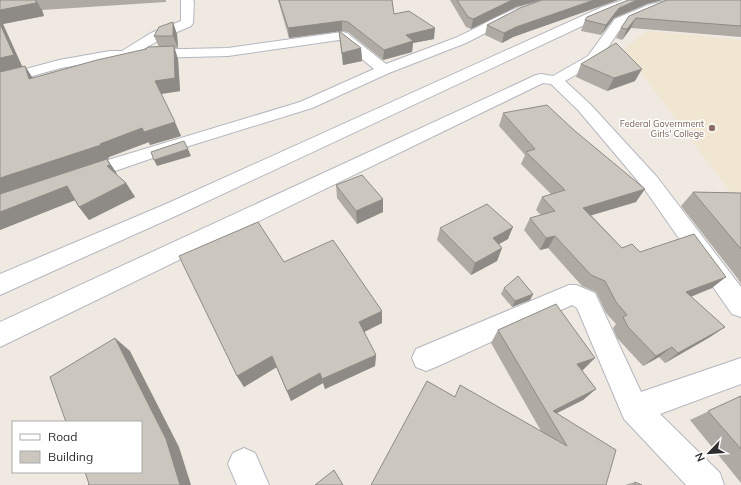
<svg xmlns="http://www.w3.org/2000/svg" width="741" height="485" font-family="Mulish,sans-serif">
  <style>
    .education { fill: #f0e6d1 }
    .lines { fill: none; stroke-linecap: round; stroke-linejoin: round }
    .minor-casing { stroke: #b4b7c1; stroke-width: 2 }
    .minor { fill: #fff; fill-rule: evenodd }
    .wall { fill: #afaba4 }
    .shaded-wall { fill: #8e8b86 }
    .building { fill: #cbc7bf; stroke: #8e8b86 }
    .education-dot { fill: #8d6e63; stroke: #fff; stroke-width: 1.5 }
    .labels { text-anchor: middle; dominant-baseline: central; stroke-width: 3; stroke-linejoin: round; paint-order: stroke }
    .far-education-label { font-size: 9px; fill: #785e54; stroke: #fff; text-anchor: end }
  </style>
  <rect width="100%" height="100%" fill="#efe9e1"/>
  <path class="education" d="M648,31l93,9v167l-117,-158z"/>
  <g class="lines">
    <defs>
      <g id="minor">
        <path d="M181,0h12l1,2 -1,21 -2,3 -30,13 -19,11 86,-2 114,-16 5,1 39,31c23,-9 46,-17 69,-26 33,-14 64,-38 101,-38l-2,2 -37,15 -51,26 -77,30 -77,35 -139,43 -84,29 -7,1 -7,-1 -3,-5 3,-5 225,-68 74,-33 -35,-29 -111,16 -118,3 -49,9 -61,17v-9l59,-16 51,-9h12l29,-18 30,-12z"/>
        <path d="M623,0h17l-2,2 -28,11 -430,201 -180,81v-21l166,-70 436,-197z"/>
        <path d="M669,0h22l-2,2 -33,8 -33,15 -25,37 -33,19 25,23 67,73 84,110v30l-9,-3 -89,-127 -65,-77 -27,-26 -8,-1 -543,264v-25l536,-247 5,-1 12,2 35,-20 27,-37 33,-14z"/>
        <path d="M569,285h7l19,8 46,99 100,-34v26l-81,30 60,59 4,12h-38l-62,-66 -47,-111 -5,-3 -136,62 -10,4 -10,-4 -4,-9 4,-9z"/>
        <path d="M244,448l11,5 14,32h-32l-9,-21 5,-11z"/>
      </g>
    </defs>
    <use href="#minor" class="minor-casing"/>
    <use href="#minor" class="minor"/>
  </g>
  <g class="wall">
    <path d="M0,0h166v2l-124,8 2,6 -41,8 19,43 3,-1 8,12 126,-31 -5,-11 23,-2 1,14h-4l4,11 2,32 -19,3 20,42 -31,9 -1,-3 -40,15v1l-2,1 10,16 9,8 9,14 -46,23 -10,-13 -4,-7 -75,30z"/>
    <path d="M278,0h114l2,14 40,25 -21,4 -1,9 -29,8 -35,-28 -6,-1h-3l22,17 1,13 -19,4 -3,-22 -1,-12 -50,7z"/>
    <path d="M450,0h91l-25,7 -45,22 -5,-2z"/>
    <path d="M542,0h76l-105,37 -11,6 -17,-8 2,-10z"/>
    <path d="M741,0v37l-110,-9 -9,12 -6,-2 5,-10 8,-12z"/>
    <path d="M647,4l-33,14 -13,17 -20,-4 4,-11z"/>
    <path d="M581,64l54,17 -28,10 -31,-14z"/>
    <path d="M503,113l133,89 -45,13 31,33 18,4 72,36 -21,9 34,30 -15,10 -45,26 -6,-6 -16,9 -26,-28 -4,-10 3,-4 -10,-11 -10,-21 -14,-6 -34,-38 -8,2 -16,-20 6,-12 11,-3 -5,-5 6,-13 9,-3 -30,-30 4,-9 -26,-29z"/>
    <path d="M336,185l47,27 -26,12 -20,-26z"/>
    <path d="M693,192l48,1v91l-3,-5 -57,-73z"/>
    <path d="M440,228l68,11 -9,5 3,4 -5,13 -26,14 -34,-35z"/>
    <path d="M284,262l98,61 -18,9 12,23 -1,11 -50,23 -2,-6 -32,18 -15,-34 -32,20 -7,-11z"/>
    <path d="M504,288l29,6 -3,6 -18,7 -11,-13z"/>
    <path d="M498,330l85,40h-1l14,19 -13,11 -26,13 49,72 -152,-88 87,34 -50,-88z"/>
    <path d="M741,396v87l-51,-63z"/>
    <path d="M635,482l7,3h-17z"/>
  </g>
  <g class="shaded-wall">
    <path d="M36,0l6,10 2,6 -41,8 20,44 -23,6v-64z"/>
    <path d="M512,0h29l-25,7 -45,22 2,-10z"/>
    <path d="M594,0h24l-105,37 -11,6 2,-10 12,-6z"/>
    <path d="M637,0h26l-16,4 -33,14 -13,17 5,-10 13,-17z"/>
    <path d="M636,18l-5,10 -9,12 5,-11z"/>
    <path d="M342,21v10l-53,7 -1,-10z"/>
    <path d="M173,22l4,12 1,14 -5,-12z"/>
    <path d="M435,28l-1,11 -21,4 -1,9 -29,8 1,-10 22,-15z"/>
    <path d="M174,46l4,13 2,32 -19,3 -6,-13z"/>
    <path d="M361,48l1,13 -19,4 -1,-12z"/>
    <path d="M25,66l8,13h-4z"/>
    <path d="M642,69l-7,12 -28,10 7,-13z"/>
    <path d="M175,122l6,14 -31,9 -1,-3 -40,15v1l-2,1 9,13 2,6 -118,17v-17l142,-50z"/>
    <path d="M188,149l3,7 -34,10 -3,-6z"/>
    <path d="M126,183l9,14 -46,23 -10,-13z"/>
    <path d="M67,186l11,13 -78,31v-18z"/>
    <path d="M645,189l-9,13 -60,18 7,-12z"/>
    <path d="M383,199v13l-26,12 -1,-13z"/>
    <path d="M513,227l-5,12 -19,11 4,-12z"/>
    <path d="M555,236l-7,12 -8,2 6,-12z"/>
    <path d="M502,248l-5,13 -26,14 4,-12z"/>
    <path d="M726,277l-14,11 -38,15 12,-11z"/>
    <path d="M533,294l-3,6 -18,7 3,-6z"/>
    <path d="M382,311v12l-22,11 -1,-12z"/>
    <path d="M725,327l-15,10 -45,26 13,-10z"/>
    <path d="M115,338l15,13 49,96 12,38h-11z"/>
    <path d="M672,347l-13,10 -16,9 13,-10z"/>
    <path d="M376,355l-1,11 -50,23 -3,-10z"/>
    <path d="M272,356l5,11 -33,20 -7,-11z"/>
    <path d="M595,358l-12,12 -18,6 12,-12z"/>
    <path d="M320,373l3,10 -32,18 -4,-10z"/>
    <path d="M596,389l-13,11 -34,17 4,-6z"/>
  </g>
  <g class="building">
    <path d="M0,0h36v3l-36,7z"/>
    <path d="M279,0h113l2,14 15,-3 26,17 -29,7 7,6 -29,9 -36,-28 -6,-1 -54,7z"/>
    <path d="M457,0h55l-39,19 -5,-2z"/>
    <path d="M542,0h52l-78,27 -12,6 -17,-8 33,-17z"/>
    <path d="M628,0h9l-18,8 -13,17 -21,-5 2,-3z"/>
    <path d="M668,0h73v26l-105,-8 -9,11 -6,-1 8,-12 33,-14z"/>
    <path d="M173,22v14h-19l5,-9z"/>
    <path d="M0,24l14,31 -14,3z"/>
    <path d="M339,31l22,17 -19,5z"/>
    <path d="M616,43l26,26 -28,9 -33,-14z"/>
    <path d="M174,46l1,32 -20,3 20,41 -31,10 -2,-4 -42,16 1,1 -101,33v-106l25,-6 4,13 68,-19 49,-11 2,-2z"/>
    <path d="M547,105l28,26 70,58 -62,19 39,40 10,-4 8,8 54,-18 32,43 -40,15 39,35 -47,26 -6,-6 -16,9 -28,-29 -5,-10 4,-2 -11,-13 -11,-21 -14,-6 -36,-39 -9,2 -16,-20 25,-7 -13,-14 23,-7 -39,-38 9,-3 -32,-36z"/>
    <path d="M184,141l4,8 -34,11 -3,-8z"/>
    <path d="M107,159l3,6 -3,1 19,17 -47,24 -12,-21 -67,26v-18z"/>
    <path d="M362,175l21,24 -27,12 -20,-26z"/>
    <path d="M693,192l48,1v56z"/>
    <path d="M487,204l26,23 -20,11 9,10 -27,15 -35,-35z"/>
    <path d="M258,222l26,40 49,-22 49,71 -23,11 17,33 -54,24 -2,-6 -33,18 -15,-35 -35,20 -58,-120z"/>
    <path d="M518,276l15,18 -18,7 -11,-13z"/>
    <path d="M556,304l39,54 -18,6 19,25 -43,22 63,39 -10,35h-235l56,-104 28,16 5,-12 107,61 -69,-116z"/>
    <path d="M115,338l51,101 14,46h-92l1,-1 -4,-12h56v-50h-75l-16,-45z"/>
    <path d="M741,396v53l-33,-38z"/>
    <path d="M334,470l9,15h-28z"/>
    <path d="M635,482l7,3h-7z"/>
  </g>
  <circle class="education-dot" cx="712" cy="128" r="4"/>
  <g class="labels">
    <g class="far-education-label">
      <text x="704" y="123">Federal Government<tspan x="704" dy="10">Girls' College</tspan></text>
    </g>
  </g>
  <rect x="12" y="421" width="130" height="52" fill="#ffffff" stroke="#ababab"/>
  <rect x="20" y="434" width="20" height="6" fill="#ffffff" stroke="#ababab"/>
  <text x="48" y="441" font-size="12" fill="#2e2e2e">Road</text>
  <rect x="20" y="451" width="20" height="12" fill="#cbc7bf" stroke="#ababab"/>
  <text x="48" y="461" font-size="12" fill="#2e2e2e">Building</text>
  <g transform="translate(709 453) rotate(245)" stroke="#ffffff" stroke-width="3" paint-order="stroke">
  <path d="M0-3L7 15L0 10L-7 15Z" fill="#2e2e2e"/>
  <text y="-6" font-size="11" font-weight="bold" text-anchor="middle" fill="#2e2e2e">N</text>
  </g>
</svg>
